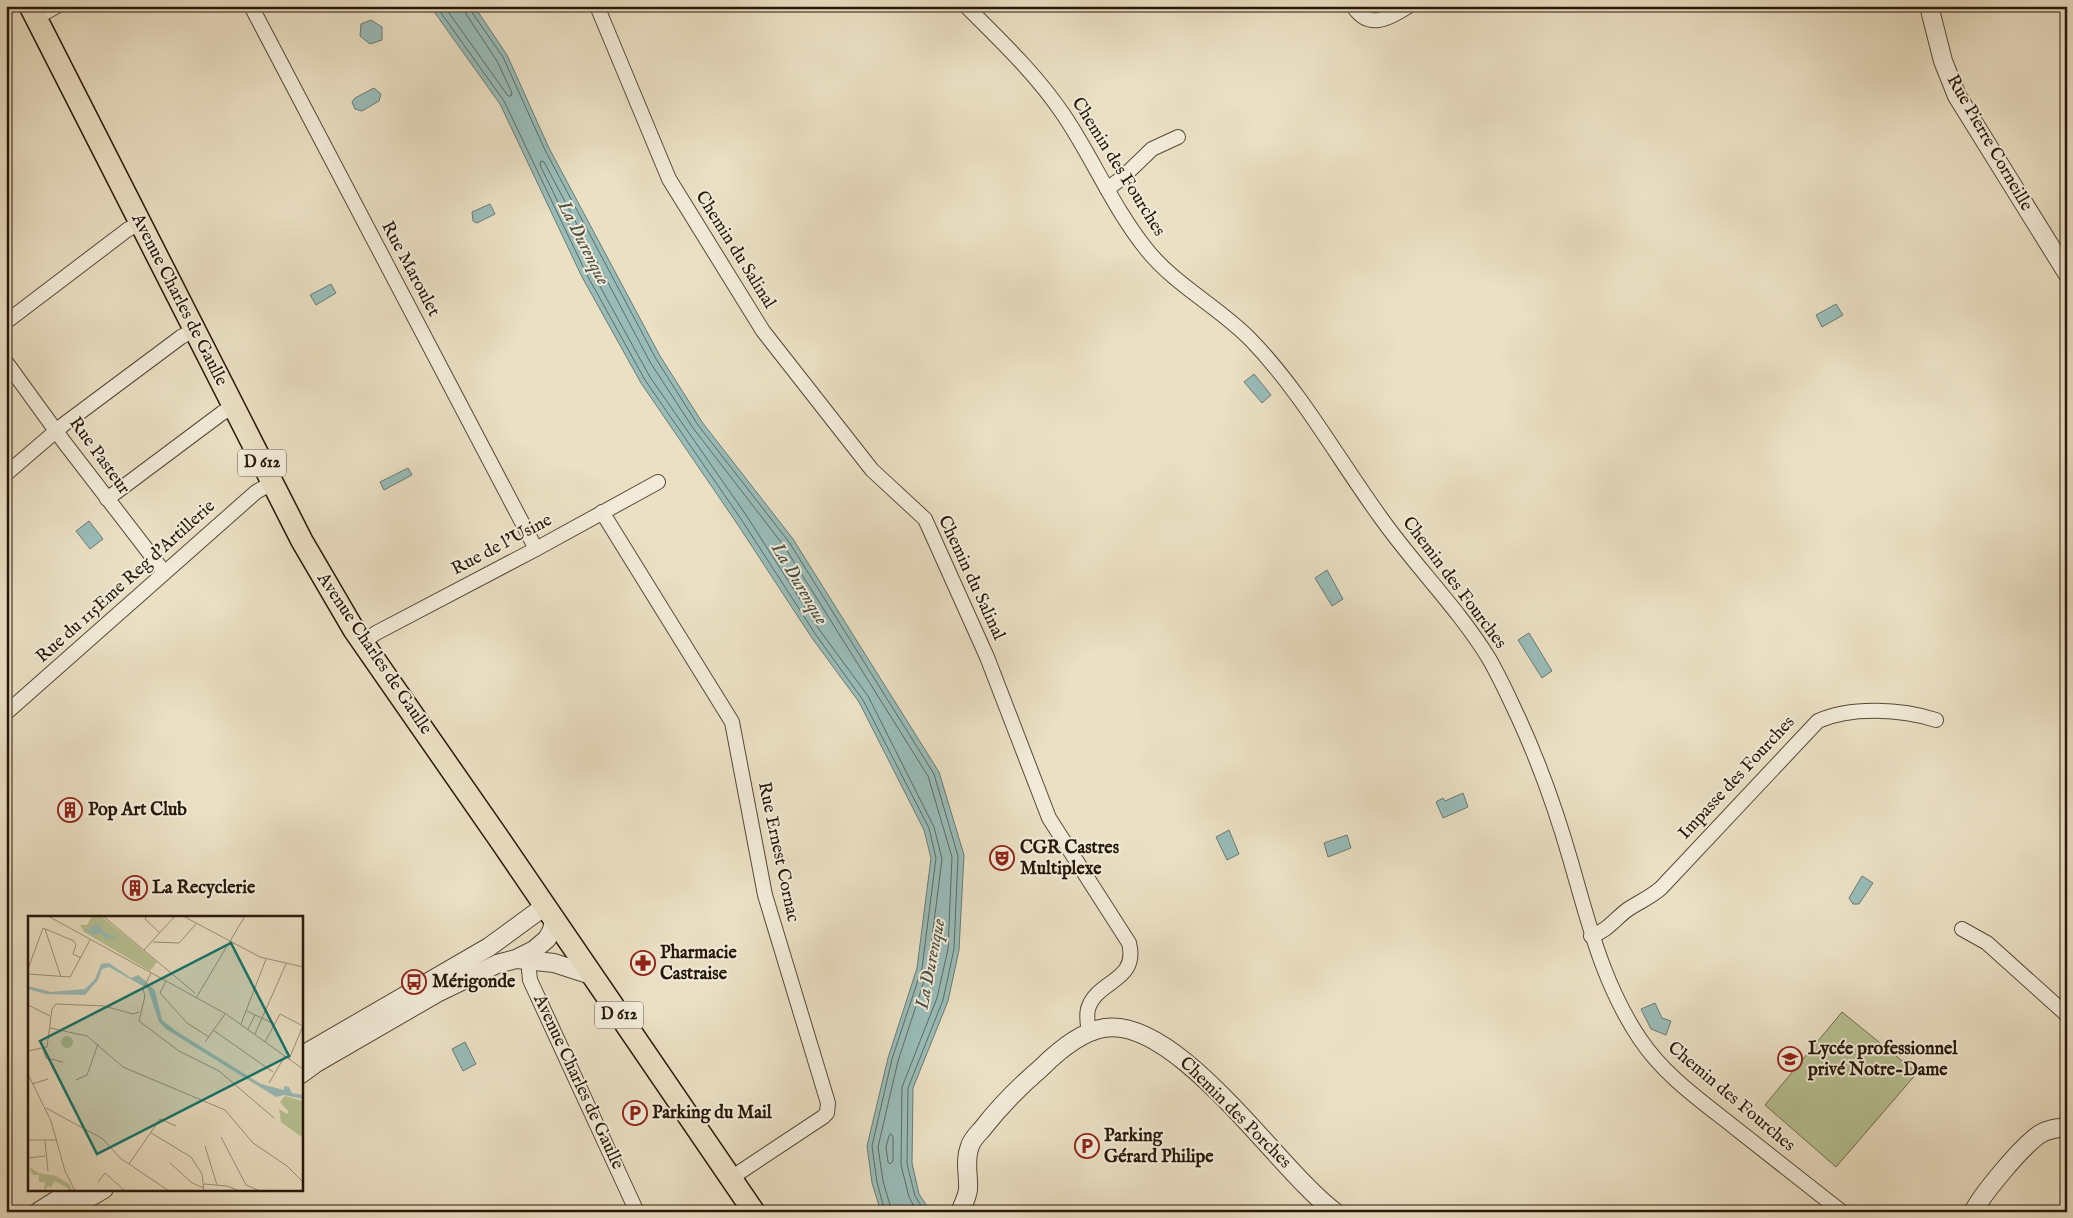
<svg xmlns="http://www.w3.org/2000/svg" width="2073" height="1218" font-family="'IM FELL English',serif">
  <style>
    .green { fill: #b7c294; stroke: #6e6c4e }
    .water { fill: #99bcb9; stroke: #6b7a72 }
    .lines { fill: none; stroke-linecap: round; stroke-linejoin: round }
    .shore { stroke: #606a60; stroke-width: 1 }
    .minor-casing { stroke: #574937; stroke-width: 16 }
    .tertiary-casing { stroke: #574937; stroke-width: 20 }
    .primary-casing { stroke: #261708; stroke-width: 24 }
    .minor { stroke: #f2ebd9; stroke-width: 14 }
    .tertiary { stroke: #f2ebd9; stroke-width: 18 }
    .primary { stroke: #ebe0c4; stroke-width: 21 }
    .labels { text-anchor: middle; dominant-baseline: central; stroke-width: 4; stroke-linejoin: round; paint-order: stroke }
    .shield { fill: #f2ebd9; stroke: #635747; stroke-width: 1 }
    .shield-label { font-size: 16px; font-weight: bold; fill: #261708 }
    .street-label { font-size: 18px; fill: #261708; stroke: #f2ebd9 }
    .poi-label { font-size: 18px; font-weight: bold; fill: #261708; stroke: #f2ebd9; text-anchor: start }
    .water-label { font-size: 19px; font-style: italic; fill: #4e5146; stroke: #f2ebd9 }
    .inset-road { fill: none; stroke: #9c9079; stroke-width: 1 }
    .view { fill: #0f766e; fill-opacity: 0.15; stroke: #0f766e; stroke-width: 2.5 }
    .inset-edge { fill: none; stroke: #261708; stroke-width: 2.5 }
  </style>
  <rect width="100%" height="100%" fill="#ebe0c4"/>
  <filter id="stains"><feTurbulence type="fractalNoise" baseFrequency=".004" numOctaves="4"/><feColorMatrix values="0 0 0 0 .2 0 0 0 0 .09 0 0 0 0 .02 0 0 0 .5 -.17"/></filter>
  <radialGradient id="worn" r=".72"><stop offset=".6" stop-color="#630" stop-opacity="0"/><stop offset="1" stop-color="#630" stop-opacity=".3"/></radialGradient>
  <path class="green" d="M1842,1012l75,61 -81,94 -71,-62z"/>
  <g class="water">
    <path d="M430,6h44l33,49 42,93 111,208 42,66 91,117 146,233 25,83 -5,95 -11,51 -35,87 -1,75 7,31 12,18h-50l-9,-29 -5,-37 21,-88 29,-90 14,-110 -7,-28 -65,-128 -47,-64 -76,-116 -95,-139 -59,-106 -82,-173z"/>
    <path d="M371,20l11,7v13l-12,4 -10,-8 1,-12z"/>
    <path d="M374,88l7,6 -2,7 -17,10 -7,-2 -3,-7 3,-4z"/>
    <path d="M490,204l5,10 -18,9 -4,-2 -1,-9z"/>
    <path d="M331,284l5,9 -20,12 -6,-10z"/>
    <path d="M1836,304l7,11 -21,12 -6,-12z"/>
    <path d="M1254,374l17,21 -9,8 -18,-21z"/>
    <path d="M408,468l4,7 -28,15 -4,-8z"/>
    <path d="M89,521l14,18 -13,10 -14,-18z"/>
    <path d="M1327,570l16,29 -11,7 -17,-28z"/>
    <path d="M1529,633l23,38 -10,7 -24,-38z"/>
    <path d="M1463,793l5,14 -25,11 -7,-16 7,-4 2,3z"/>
    <path d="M1229,830l10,24 -12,6 -11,-23z"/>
    <path d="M1347,835l4,13 -23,9 -4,-14z"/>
    <path d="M1862,876l11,7 -14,21h-6l-4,-6z"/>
    <path d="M1655,1003l7,15 9,3 -5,14 -15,-6 -10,-20z"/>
    <path d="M465,1042l11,22 -13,7 -11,-22z"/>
  </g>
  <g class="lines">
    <g class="shore">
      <path d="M436,6l68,95 83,174 58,105 96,139 75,116 47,65 66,128 7,30 -14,110 -30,91 -20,87 5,36 8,30"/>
      <path d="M444,6l64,90h3l1,-3 -15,-32 -31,-47 -2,-8"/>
      <path d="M470,6l1,5 32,46 42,93 111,209 42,66 91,117 145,232 24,82 -4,93 -11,51 -35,88 -1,76 8,32 10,16"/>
      <path d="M891,1134l2,3v24l-3,3 -2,-2 -2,-15 3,-11z"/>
      <path d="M892,1212l-9,-31 -5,-34 20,-86 30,-92 14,-110 -8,-32 -66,-131 -47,-64 -75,-117 -96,-138 -58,-105 -52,-107 1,-4 3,1 106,200 43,66 91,118 144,230 24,81 -4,92 -11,49 -35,89 -1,78 8,32 8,15"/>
    </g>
    <defs>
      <g id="minor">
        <path d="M251,6l285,543"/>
        <path d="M597,6l72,173 94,152 109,139 53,49 62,138 62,161 80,125c10,39 -33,37 -41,66 -2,8 0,16 1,24"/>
        <path d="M966,6c34,34 70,68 97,108 30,44 50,94 84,136 29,36 72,57 104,90 51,53 87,119 130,178 34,48 76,89 107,139 12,20 21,41 31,62 21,46 38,94 52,143 18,62 32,122 69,177 24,36 60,61 94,88 36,28 72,57 108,85"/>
        <path d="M1353,6c16,25 36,12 56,0"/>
        <path d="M35,18l22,-12"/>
        <path d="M1107,189l15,-11 30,-29 26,-12"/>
        <path d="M6,322l121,-92 13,-7"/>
        <path d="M6,362l58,80 100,130"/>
        <path d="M6,474l57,-49 118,-88 13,-7"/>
        <path d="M107,499l115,-86 11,-6"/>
        <path d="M602,512l130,210 33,173 63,208 -1,10 -4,4 -92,61"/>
        <path d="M363,642l13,-9 160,-84 122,-67"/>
        <path d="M6,713l250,-221 16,-9"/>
        <path d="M1962,929l25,14 80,72"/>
        <path d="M1591,936c15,-4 24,-17 36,-26 12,-8 24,-13 34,-22l157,-167c33,-15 84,-12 118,-1"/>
        <path d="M534,952l-5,18 1,10 107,232"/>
      </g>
      <g id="tertiary">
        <path d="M1929,6l14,55 14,35 110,177"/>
        <path d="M517,959l37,4 37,12"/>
        <path d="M301,1056l188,-109 56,-41"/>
        <path d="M301,1074l15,-11 121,-70 60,-29 19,-5 18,-9 13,-11 5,-9 2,-11"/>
        <path d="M38,1212l36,-23"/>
        <path d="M65,1212l39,-23"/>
        <path d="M960,1212c3,-7 7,-15 8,-22 1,-15 -4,-29 2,-44 2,-7 9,-13 13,-18 17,-22 37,-42 58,-60 16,-16 40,-36 63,-40 74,-12 175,143 231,184"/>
        <path d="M1973,1212c10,-19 49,-66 67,-78 8,-5 18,-6 27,-7"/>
      </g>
      <path id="primary" d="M30,6l272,535 52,89 148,213 252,369"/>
    </defs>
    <use href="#minor" class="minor-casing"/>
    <use href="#tertiary" class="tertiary-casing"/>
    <use href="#primary" class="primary-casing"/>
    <use href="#minor" class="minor"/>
    <use href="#tertiary" class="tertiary"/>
    <use href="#primary" class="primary"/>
  </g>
  <defs>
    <symbol id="building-ring" viewBox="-11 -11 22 22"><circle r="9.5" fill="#f2ebd9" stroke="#8f2418" stroke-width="1.5"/><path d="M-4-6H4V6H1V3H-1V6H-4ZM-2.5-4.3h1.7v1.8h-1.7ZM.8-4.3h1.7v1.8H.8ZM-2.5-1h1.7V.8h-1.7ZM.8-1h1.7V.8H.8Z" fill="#8f2418"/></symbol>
    <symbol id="theatre-ring" viewBox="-11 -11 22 22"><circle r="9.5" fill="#f2ebd9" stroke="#8f2418" stroke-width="1.5"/><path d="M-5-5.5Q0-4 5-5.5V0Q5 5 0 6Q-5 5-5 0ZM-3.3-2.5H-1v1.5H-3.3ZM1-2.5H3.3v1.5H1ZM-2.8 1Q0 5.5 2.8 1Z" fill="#8f2418"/></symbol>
    <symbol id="pharmacy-ring" viewBox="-11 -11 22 22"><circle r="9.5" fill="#f2ebd9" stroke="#8f2418" stroke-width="1.5"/><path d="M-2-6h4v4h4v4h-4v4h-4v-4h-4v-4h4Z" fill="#8f2418"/></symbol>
    <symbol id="bus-ring" viewBox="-11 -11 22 22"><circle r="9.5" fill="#f2ebd9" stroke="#8f2418" stroke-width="1.5"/><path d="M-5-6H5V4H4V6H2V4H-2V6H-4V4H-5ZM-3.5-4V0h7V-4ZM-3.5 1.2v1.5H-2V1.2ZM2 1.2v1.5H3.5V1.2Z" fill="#8f2418"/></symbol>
    <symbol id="school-ring" viewBox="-11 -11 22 22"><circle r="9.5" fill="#f2ebd9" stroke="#8f2418" stroke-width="1.5"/><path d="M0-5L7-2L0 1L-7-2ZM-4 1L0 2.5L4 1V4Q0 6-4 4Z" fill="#8f2418"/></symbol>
    <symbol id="parking-ring" viewBox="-11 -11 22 22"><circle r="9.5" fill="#f2ebd9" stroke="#8f2418" stroke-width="1.5"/><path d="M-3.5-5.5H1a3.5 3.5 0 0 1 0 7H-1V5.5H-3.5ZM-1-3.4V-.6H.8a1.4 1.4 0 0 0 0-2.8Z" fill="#8f2418"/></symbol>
  </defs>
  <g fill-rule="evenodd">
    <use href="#building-ring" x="56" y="796" width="28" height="28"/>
    <use href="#theatre-ring" x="988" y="844" width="28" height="28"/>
    <use href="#building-ring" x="121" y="874" width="28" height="28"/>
    <use href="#pharmacy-ring" x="629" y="949" width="28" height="28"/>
    <use href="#bus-ring" x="400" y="968" width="28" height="28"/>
    <use href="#school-ring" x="1776" y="1045" width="28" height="28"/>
    <use href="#parking-ring" x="621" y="1099" width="28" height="28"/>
    <use href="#parking-ring" x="1073" y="1132" width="28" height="28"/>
  </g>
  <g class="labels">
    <g class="shield">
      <rect x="238" y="449.5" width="48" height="27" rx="4"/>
      <rect x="595" y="1001.5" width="48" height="27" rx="4"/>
    </g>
    <g class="shield-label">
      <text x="262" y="463">D 612</text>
      <text x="619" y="1015">D 612</text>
    </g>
    <g class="street-label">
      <text transform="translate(1989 143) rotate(60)">Rue Pierre Corneille</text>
      <text transform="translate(1118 167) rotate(58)">Chemin des Fourches</text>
      <text transform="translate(735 250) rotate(58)">Chemin du Salinal</text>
      <text transform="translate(410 269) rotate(62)">Rue Maroulet</text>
      <text transform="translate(179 300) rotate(63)">Avenue Charles de Gaulle</text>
      <text transform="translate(99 456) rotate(54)">Rue Pasteur</text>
      <text transform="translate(502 545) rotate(-28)">Rue de l'Usine</text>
      <text transform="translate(971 578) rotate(65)">Chemin du Salinal</text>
      <text transform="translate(126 582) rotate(-42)">Rue du 115Eme Reg d'Artillerie</text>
      <text transform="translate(1454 583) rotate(53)">Chemin des Fourches</text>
      <text transform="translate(374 654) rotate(56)">Avenue Charles de Gaulle</text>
      <text transform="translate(1737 778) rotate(-47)">Impasse des Fourches</text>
      <text transform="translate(778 852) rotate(78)">Rue Ernest Cornac</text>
      <text transform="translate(578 1082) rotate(65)">Avenue Charles de Gaulle</text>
      <text transform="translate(1731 1097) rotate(40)">Chemin des Fourches</text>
      <text transform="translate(1235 1113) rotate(45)">Chemin des Porches</text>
    </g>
    <g class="poi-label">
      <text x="88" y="810">Pop Art Club</text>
      <text x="1020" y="848">CGR Castres<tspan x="1020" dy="21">Multiplexe</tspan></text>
      <text x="152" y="888">La Recyclerie</text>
      <text x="660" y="953">Pharmacie<tspan x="660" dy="21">Castraise</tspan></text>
      <text x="432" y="982">Mérigonde</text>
      <text x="1808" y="1049">Lycée professionnel<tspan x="1808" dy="21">privé Notre-Dame</tspan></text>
      <text x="652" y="1113">Parking du Mail</text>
      <text x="1104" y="1136">Parking<tspan x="1104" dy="21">Gérard Philipe</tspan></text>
    </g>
    <g class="water-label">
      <text transform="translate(583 243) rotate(63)">La Durenque</text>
      <text transform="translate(799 584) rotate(59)">La Durenque</text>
      <text transform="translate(931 964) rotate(-79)">La Durenque</text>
    </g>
  </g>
  <g transform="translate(28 916)">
    <rect width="275" height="275" fill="#ebe0c4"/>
    <path d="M64,0h9l56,46 -7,9 -66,-39 -4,-7h7zM33 126a6 6 0 1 1 12 0a6 6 0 1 1-12 0ZM257,180l18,5v37l-22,-16 -2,-13 8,5 2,-2 -9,-10zM0,250l11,7 17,3 13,8 3,6 -5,1 1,-3 -14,-7 -3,7 -3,-2 -4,5 1,-9h-6v-7h-6z" fill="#b7c294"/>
    <path d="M67,9h5l5,9 5,-1v5l4,-3 1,4h-9l-5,-6 -7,2 -8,-4zM81,47l22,15 7,-3 9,7 8,9 7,29 14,11 85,53 23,6v-4l5,1 3,6 11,2v4l-19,-4 -8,2 -110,-68 -7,-7 -11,-33 -39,-22 -7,2 -4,11 -13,15 -39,-1 -18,-5v-3l23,6 34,-3 10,-10 6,-15z" fill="#99bcb9"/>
    <path class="inset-road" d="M20,0l178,98 77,55M75,0l92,77M119,0l-2,3 15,14M155,0l77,41 43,10M17,13l16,48M125,26l26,1 17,-19M116,34l31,-34M0,53l15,-41 31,13 2,4 -3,9 8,4M123,57l-8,16 2,7 -6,25 40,30 40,20 55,47M0,58l42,3 20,-37M138,65l-6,12 27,30 22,14M168,82l49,-82M0,89l22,11M219,95l27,13M213,108l25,-65M22,112l37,8 36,31 102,43 28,33 34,23 16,16M220,113l7,-14M185,114l60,42M227,118l31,-70M177,126l20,-28M237,126l15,-28 23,12M15,133l3,9 17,4M0,135l19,-4 5,-38 4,-5 48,2 29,8 6,-2M261,143l14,-33M0,158l23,47 14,50 10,20M48,164l11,-5 11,-31M241,167l16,-27M4,168l16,-5M18,192l57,31 17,19 49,33M123,217l40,24 11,17 2,17M193,221l25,48M0,224h29M17,225l3,30M177,230l12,39M0,242l17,-2M142,247l22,20 12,5M101,248l31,-45 16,7M70,266l7,-9 20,18M176,268l23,2 12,5M218,269l14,6"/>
    <path class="view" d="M203,27l58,113 -192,98 -57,-113z"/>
    <rect width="275" height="275" class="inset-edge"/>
  </g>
  <rect width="2073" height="1218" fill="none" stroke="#ebe0c4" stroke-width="25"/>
  <rect x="8" y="8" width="2058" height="1203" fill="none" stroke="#261708" stroke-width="2.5"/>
  <rect x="12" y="12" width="2048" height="1193" fill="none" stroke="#261708"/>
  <rect width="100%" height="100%" filter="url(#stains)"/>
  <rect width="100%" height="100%" fill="url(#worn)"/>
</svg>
